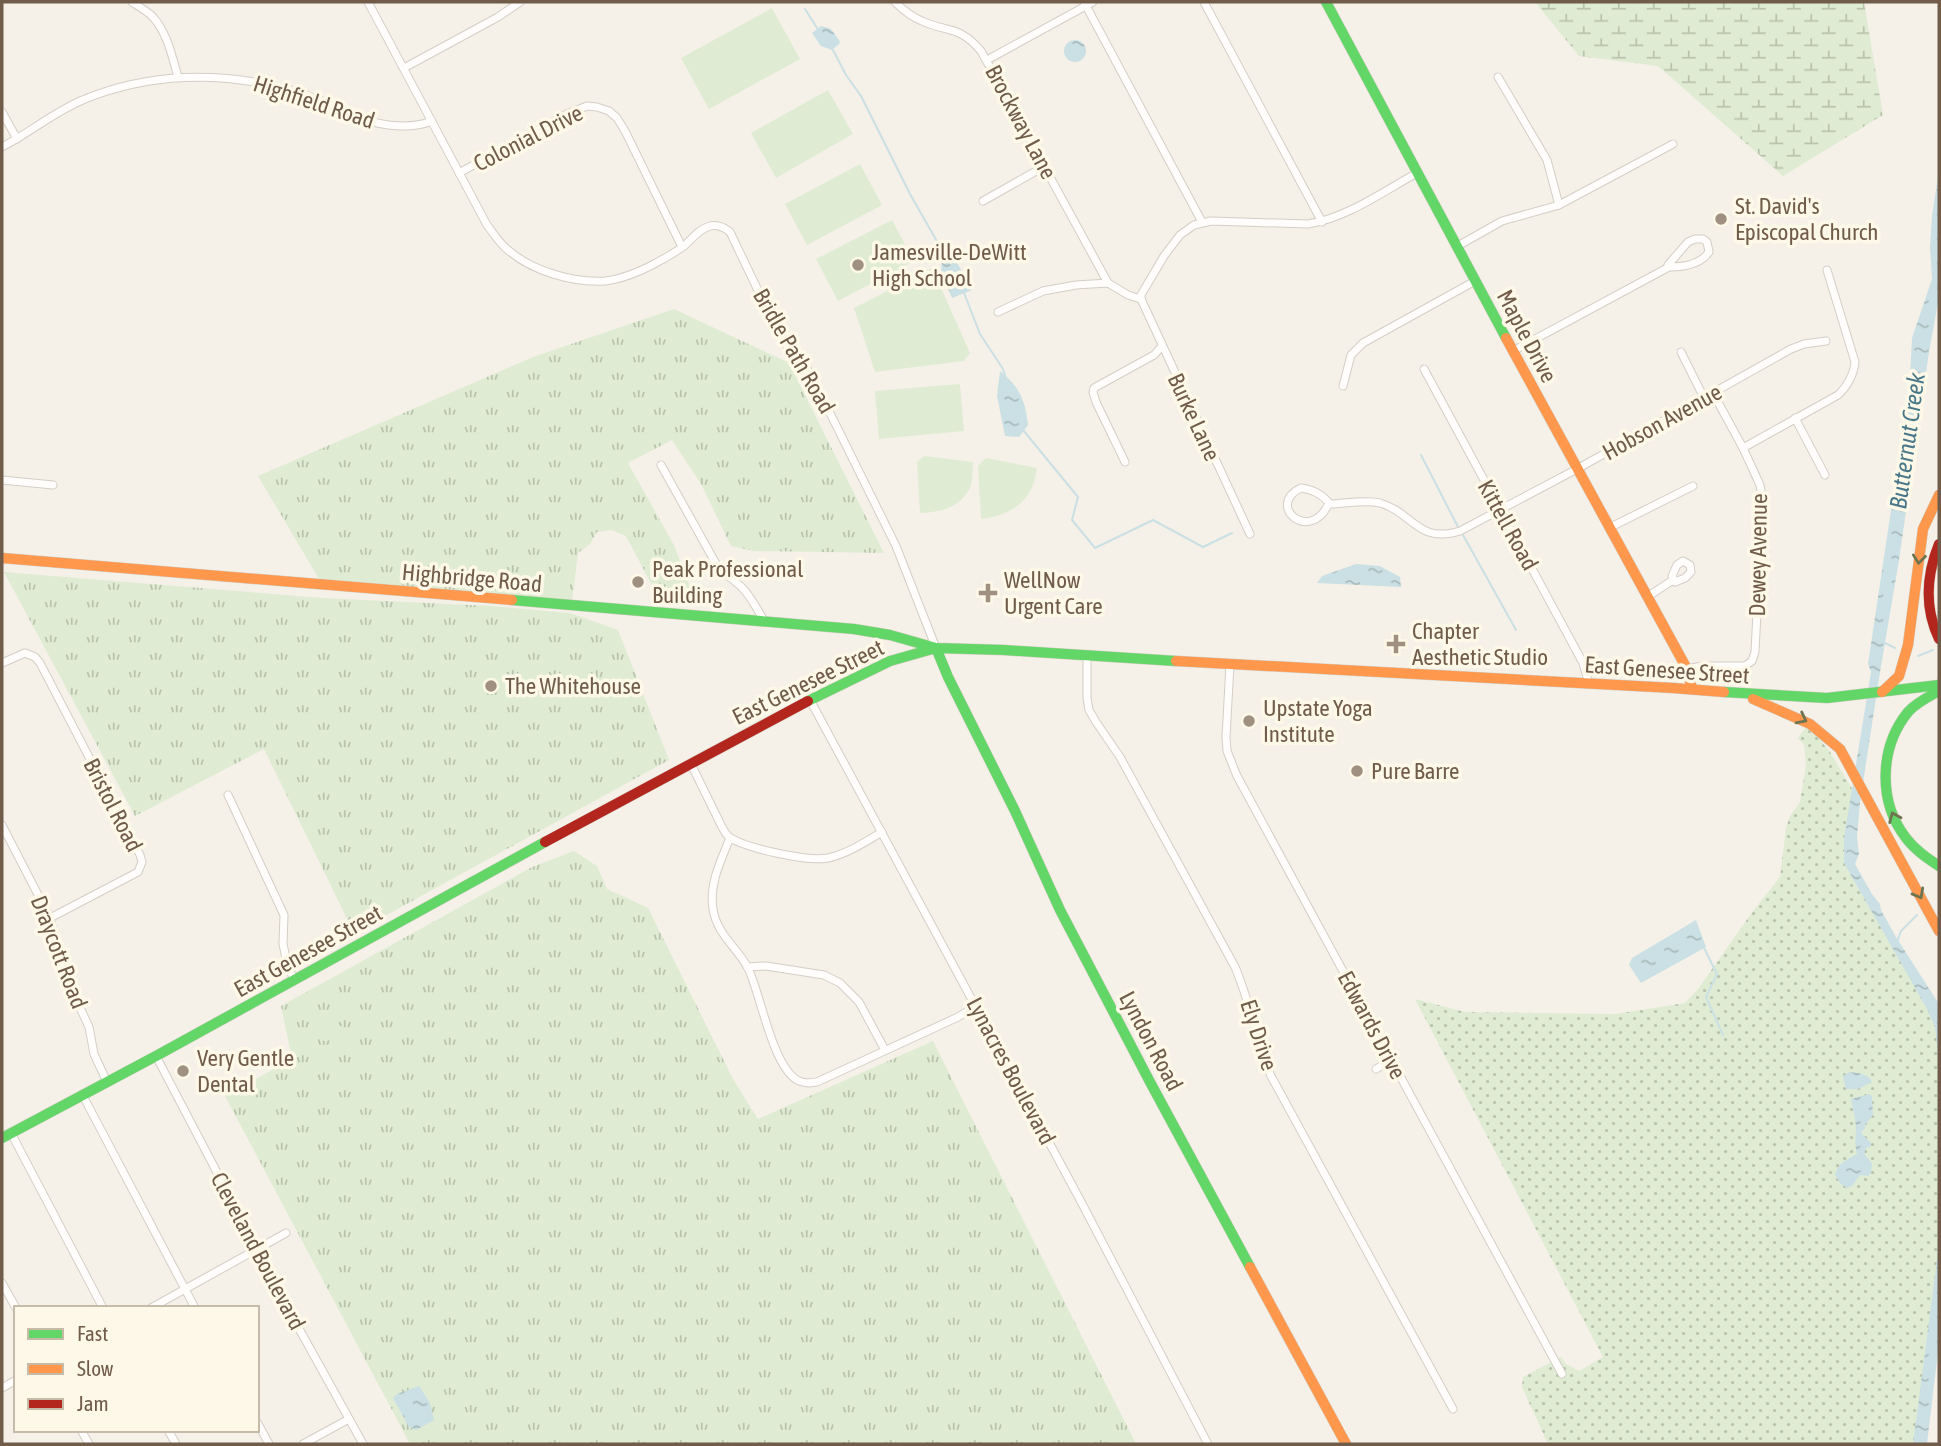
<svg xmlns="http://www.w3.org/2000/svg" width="1941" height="1446" font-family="'Asap Condensed',sans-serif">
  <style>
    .grass { fill: url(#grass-tufts) }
    .wetland { fill: url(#wetland-marsh) }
    .park { fill: url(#park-dots) }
    .pitch { fill: #dfecd3 }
    .water { fill: url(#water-ripples) }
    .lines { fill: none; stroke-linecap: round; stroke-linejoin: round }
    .stream { stroke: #cae0e4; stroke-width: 2 }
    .street-casing { stroke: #d4cec6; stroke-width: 9 }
    .fast-casing { stroke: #d3cdc3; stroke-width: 11 }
    .slow-casing { stroke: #d3cdc3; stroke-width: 11 }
    .jam-casing { stroke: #d3cdc3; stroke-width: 11 }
    .street { stroke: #fefdfc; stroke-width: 7 }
    .fast { stroke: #63d668; stroke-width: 10 }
    .slow { stroke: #ff974d; stroke-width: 10 }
    .jam { stroke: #b3261e; stroke-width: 10 }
    .oneway { stroke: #6e7450 }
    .poi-dot { fill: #9f9081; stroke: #fef8e8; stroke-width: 2.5 }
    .labels { text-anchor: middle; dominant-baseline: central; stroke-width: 7; stroke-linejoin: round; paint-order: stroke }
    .street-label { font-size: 23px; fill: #715c4a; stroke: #fef8e8 }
    .poi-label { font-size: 23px; fill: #715c4a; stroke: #fef8e8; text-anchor: start }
    .water-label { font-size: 24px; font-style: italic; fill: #48788a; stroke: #fef8e8 }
  </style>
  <defs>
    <pattern id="grass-tufts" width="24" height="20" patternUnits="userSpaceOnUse" patternTransform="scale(1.75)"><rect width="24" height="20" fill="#dfecd3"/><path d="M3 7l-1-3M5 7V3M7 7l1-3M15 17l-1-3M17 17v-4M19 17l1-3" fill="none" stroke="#b9c2ad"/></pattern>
    <pattern id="wetland-marsh" width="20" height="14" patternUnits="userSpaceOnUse" patternTransform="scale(1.75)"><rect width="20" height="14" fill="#dfecd3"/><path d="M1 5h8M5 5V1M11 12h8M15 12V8" fill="none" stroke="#b9c2ad"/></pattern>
    <pattern id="park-dots" width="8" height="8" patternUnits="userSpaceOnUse" patternTransform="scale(1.75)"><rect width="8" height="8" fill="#dfecd3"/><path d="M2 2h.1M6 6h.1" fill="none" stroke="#b9c2ad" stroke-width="1.8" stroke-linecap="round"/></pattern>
    <pattern id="water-ripples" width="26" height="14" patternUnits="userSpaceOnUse" patternTransform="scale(1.75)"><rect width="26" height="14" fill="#cae0e4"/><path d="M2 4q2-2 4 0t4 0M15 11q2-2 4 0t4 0" fill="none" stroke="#a8b9bb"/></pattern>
  </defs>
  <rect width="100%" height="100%" fill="#f5f1e8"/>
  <g class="grass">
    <path d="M674,309l115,54 95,190 -130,-2 -23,-5 -30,-62 -29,-44 -44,23 46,82 20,53 -5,5 -31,-6 -32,-61 -15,-6 -14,2 -7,12 -12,9 -6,49 -253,-23 -61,-103 275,-119z"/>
    <path d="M4,572l319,26 168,8 79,7 48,17 51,130 -315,173 -90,-184 -129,67z"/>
    <path d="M574,851l23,15 10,23 41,19 85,171 25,40 175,-78 203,403h-726l-185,-348 67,-37 -11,-53 251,-139z"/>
  </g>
  <path class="wetland" d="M1535,2h329l19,113 -100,61 -125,-110 -79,-10z"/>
  <path class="park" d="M1806,727l11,9 13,16 27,45 -4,73 86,152v269l-17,153h-374l-26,-57 1,-10 38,-20 5,7 13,7 24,-14 -188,-358 50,13 150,2 70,-11 13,-14 55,-78 27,-34 6,-49 4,-12 10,-14 6,-38 -2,-19 -6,-7z"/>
  <g class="pitch">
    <path d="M772,8l28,51 -91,50 -28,-51z"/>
    <path d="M828,90l25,44 -77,44 -25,-45z"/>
    <path d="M860,164l22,41 -75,40 -22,-41z"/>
    <path d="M892,220l22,41 -76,40 -22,-42z"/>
    <path d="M932,268l38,85 -6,8 -89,11 -21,-64z"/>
    <path d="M960,384l4,47 -85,8 -4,-48z"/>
    <path d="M924,456l49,6c-1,7 0,16 -2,23 -7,21 -31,28 -51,28l-3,-51z"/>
    <path d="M986,458l51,10c-4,33 -25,47 -56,51l-3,-53z"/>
    <path d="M326,1026h15l3,3v3l-5,7 -15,2 -5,-4 -1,-4 2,-4z"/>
  </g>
  <g class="water">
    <path d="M821,26l10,3 8,11 1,3 -8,7 -11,-4 -9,-13z"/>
    <circle cx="1075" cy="51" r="11"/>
    <path d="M1939,170v127l-10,55 -30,208 -19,112 -20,131 -3,34 2,17 -4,10 17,30 8,10 1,6 15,27 43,67v59l-4,-36 -9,-20 -82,-144v-25l27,-166 -3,-8 23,-154 17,-92 4,-80 20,-59 -2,-32 2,-31z"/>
    <path d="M954,257l18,33 -20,8 -11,-25 1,-13z"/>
    <path d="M1000,371c20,16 25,29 28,54l-9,12 -14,-1 -8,-40z"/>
    <path d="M1356,564l24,2 20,11 1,10 -84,-4 5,-7z"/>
    <path d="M1696,920l10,27 -65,36 -12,-18 3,-7z"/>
    <path d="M1850,1072c9,1 18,2 22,10l-14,7h-12l-3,-13z"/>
    <path d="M1869,1094l3,2 1,19 -8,10v4l-4,3 1,2 9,9v3l-6,3c-2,9 4,8 7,15l-1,9 -3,3 -8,-1 -8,11 -5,2 -6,-4 -6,-9c3,-12 11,-15 22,-21 -2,-9 -2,-15 -1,-24 0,-10 -3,-21 -5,-31z"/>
    <path d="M1939,1226v117l-12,101h-14l25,-192z"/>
    <path d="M419,1386l11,17 4,17 -18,10 -7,-3 -16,-29 4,-4z"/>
  </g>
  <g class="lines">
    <g class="stream">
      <path d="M805,9l12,19"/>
      <path d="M833,50l13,25 15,21 49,98 37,65"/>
      <path d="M964,293l16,41 23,35 2,6"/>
      <path d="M1023,430l55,67 -6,23 23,28 58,-28 50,27 29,-14"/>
      <path d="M1421,455l37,72"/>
      <path d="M1463,535l53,95"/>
      <path d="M1883,642l12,6"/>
      <path d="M1918,656l15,-6"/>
      <path d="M1897,942l4,-11 16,-16"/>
      <path d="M1704,948l13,26 -11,23 17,38"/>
    </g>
    <defs>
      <g id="street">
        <path d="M132,2c6,4 13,8 19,13 16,16 21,41 27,62"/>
        <path d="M368,2l119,223c7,9 12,18 21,25 24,21 65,33 97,31 17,-2 36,-10 51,-18 9,-5 20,-11 28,-17 8,-7 15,-17 26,-20 8,-2 14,1 20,6l47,98 10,16 20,22 19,37 70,141 40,102"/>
        <path d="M895,2c8,8 17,15 27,19 26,12 37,4 59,30l127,232"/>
        <path d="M1084,2l118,220"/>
        <path d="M1204,2l118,220"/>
        <path d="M987,60l106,-58"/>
        <path d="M404,68l94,-51 22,-15"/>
        <path d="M1498,77l49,83 12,45"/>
        <path d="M2,112l15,27"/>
        <path d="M2,147c29,-15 53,-36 83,-48 64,-26 135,-28 201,-10 31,8 61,22 91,34 19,4 37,5 55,-2"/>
        <path d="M459,173l108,-59 20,-8 10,1 12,4 8,7 8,13 57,116"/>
        <path d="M983,201l62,-35"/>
        <path d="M1695,239h8l4,3 2,10c-8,12 -26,15 -40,15l-1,-2 20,-23z"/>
        <path d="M1456,247l46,-26 57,-16 114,-61"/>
        <path d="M1141,299v-4l23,-39 16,-21 14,-10 17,-4 97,3c39,-6 74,-32 109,-51"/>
        <path d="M1141,299l109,235"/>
        <path d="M998,312l45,-21 33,-6 32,-2 20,12 13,4"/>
        <path d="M1513,351l156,-84"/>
        <path d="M1681,352l23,46"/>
        <path d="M1424,369l159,294 6,21"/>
        <path d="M1343,386l8,-31 12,-12 112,-62"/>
        <path d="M1795,418l30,57"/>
        <path d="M1743,448l95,-53c9,-8 16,-21 17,-33l-28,-92"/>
        <path d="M1125,462l-29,-60 -3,-10 1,-4 60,-33 8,-9"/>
        <path d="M661,465l59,106c25,15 30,25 44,50"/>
        <path d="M2,480l51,5"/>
        <path d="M1301,488c11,1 22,7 28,15 -19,42 -64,2 -28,-15z"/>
        <path d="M1329,504c16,0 36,-5 51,-1 34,10 37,41 80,28l117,-62 214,-120 13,-5 22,-3"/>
        <path d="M1609,528l84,-42"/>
        <path d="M1683,561l7,4 1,7 -6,6 -10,4 -3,-6 5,-11z"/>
        <path d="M1647,597l26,-17"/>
        <path d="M1087,656v42l2,12 7,12 24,35 115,210c15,35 22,74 36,109l182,333"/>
        <path d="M2,663l23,-10 10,4 5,6 100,192 2,7 -4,10 -88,46"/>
        <path d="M1230,665l-4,72 1,14 10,25 325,598"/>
        <path d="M1687,669l15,-3h43l7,-5 3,-9 6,-119 1,-36 -2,-12 -17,-37 -30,-55"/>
        <path d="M810,700l268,496 130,248"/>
        <path d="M691,764l31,63c1,2 5,8 6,9 15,12 81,26 100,22 19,-4 37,-16 54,-26"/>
        <path d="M228,795l56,120 -1,29 4,19 7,17"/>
        <path d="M2,825l48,93 16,59 23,50 5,27 13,28"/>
        <path d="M730,838c-9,22 -21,46 -17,71 4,26 24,38 35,59 13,27 24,97 49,112 7,4 13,3 20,2l141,-65 18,-11"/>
        <path d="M747,967l19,-1 58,9 16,8 19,19 26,48"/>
        <path d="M156,1056l141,269 66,119"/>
        <path d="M1376,1069l15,-9"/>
        <path d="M82,1094l113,214"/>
        <path d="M11,1133l92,175"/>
        <path d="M2,1283l14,25"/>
        <path d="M151,1308l135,-75"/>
        <path d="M2,1388l14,-8"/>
        <path d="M257,1422l12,22"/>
        <path d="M81,1430l8,14"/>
        <path d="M168,1430l8,14"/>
        <path d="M303,1444l46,-25"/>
      </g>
      <g id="fast">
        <path d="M1326,2l180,336"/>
        <path d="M512,600l342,29 36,6 46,13 68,2 172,11"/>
        <path d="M936,648l12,29 67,134 45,99 90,172 100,185"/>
        <path d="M1939,691c-11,6 -23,12 -31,21 -29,36 -30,90 -2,126 9,12 21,20 33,28"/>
        <path d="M1724,692l103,6 112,-13"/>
        <path d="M808,701l82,-40 46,-13"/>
        <path d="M2,1138l154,-82 389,-214"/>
      </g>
      <g id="slow">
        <path d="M1506,338l181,331 5,20"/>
        <path d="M2,558l510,42"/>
        <path d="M1176,661l497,27 51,4"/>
        <path d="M1882,692l17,-16 9,-31 15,-116 16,-34"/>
        <path d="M1753,699l57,25 30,25 99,182"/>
        <path d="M1250,1267l96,177"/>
      </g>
      <g id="jam">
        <path d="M1939,544c-13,32 -15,63 0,95"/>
        <path d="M545,842l263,-141"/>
      </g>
    </defs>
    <use href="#street" class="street-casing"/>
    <use href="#fast" class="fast-casing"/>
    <use href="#slow" class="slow-casing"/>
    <use href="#jam" class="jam-casing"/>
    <use href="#street" class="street"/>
    <use href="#fast" class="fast"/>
    <use href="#slow" class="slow"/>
    <use href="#jam" class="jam"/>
  </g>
  <defs><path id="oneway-chevron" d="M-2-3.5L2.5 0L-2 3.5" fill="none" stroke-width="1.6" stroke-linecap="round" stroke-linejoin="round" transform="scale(1.75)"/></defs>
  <g class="oneway">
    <use href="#oneway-chevron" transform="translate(1919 559) rotate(96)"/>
    <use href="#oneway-chevron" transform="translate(1802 719) rotate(27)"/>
    <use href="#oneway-chevron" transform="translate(1894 817) rotate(-113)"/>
    <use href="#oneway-chevron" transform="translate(1919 894) rotate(61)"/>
  </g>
  <g class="poi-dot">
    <circle cx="1721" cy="219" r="7"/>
    <circle cx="858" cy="265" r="7"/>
    <circle cx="638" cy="582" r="7"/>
    <path d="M984.5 582.5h7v7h7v7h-7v7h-7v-7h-7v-7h7z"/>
    <path d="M1392.5 633.5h7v7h7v7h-7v7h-7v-7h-7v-7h7z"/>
    <circle cx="491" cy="686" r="7"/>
    <circle cx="1249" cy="721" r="7"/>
    <circle cx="1357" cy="771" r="7"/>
    <circle cx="183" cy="1071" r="7"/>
  </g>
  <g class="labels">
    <g class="street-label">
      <text transform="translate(314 102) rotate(18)">Highfield Road</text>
      <text transform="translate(1021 122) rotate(62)">Brockway Lane</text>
      <text transform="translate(528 138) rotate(-27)">Colonial Drive</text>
      <text transform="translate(1527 336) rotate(62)">Maple Drive</text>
      <text transform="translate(794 351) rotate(60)">Bridle Path Road</text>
      <text transform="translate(1194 417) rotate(65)">Burke Lane</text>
      <text transform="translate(1662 422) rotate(-29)">Hobson Avenue</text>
      <text transform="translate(1508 525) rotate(61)">Kittell Road</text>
      <text transform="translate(1758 555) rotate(-89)">Dewey Avenue</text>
      <text transform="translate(472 578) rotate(5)">Highbridge Road</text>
      <text transform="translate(1667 670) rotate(4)">East Genesee Street</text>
      <text transform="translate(808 682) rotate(-26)">East Genesee Street</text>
      <text transform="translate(113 805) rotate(63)">Bristol Road</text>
      <text transform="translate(308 951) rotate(-29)">East Genesee Street</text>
      <text transform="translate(59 952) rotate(69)">Draycott Road</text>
      <text transform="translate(1372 1025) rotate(62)">Edwards Drive</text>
      <text transform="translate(1259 1035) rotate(72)">Ely Drive</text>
      <text transform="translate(1151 1041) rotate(62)">Lyndon Road</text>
      <text transform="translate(1011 1071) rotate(62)">Lynacres Boulevard</text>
      <text transform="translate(258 1251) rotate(62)">Cleveland Boulevard</text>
    </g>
    <g class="poi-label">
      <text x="1735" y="206">St. David's<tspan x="1735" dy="26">Episcopal Church</tspan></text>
      <text x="872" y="252">Jamesville-DeWitt<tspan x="872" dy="26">High School</tspan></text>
      <text x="652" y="569">Peak Professional<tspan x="652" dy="26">Building</tspan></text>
      <text x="1004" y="580">WellNow<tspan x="1004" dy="26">Urgent Care</tspan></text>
      <text x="1412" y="631">Chapter<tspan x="1412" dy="26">Aesthetic Studio</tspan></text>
      <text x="505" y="686">The Whitehouse</text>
      <text x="1263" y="708">Upstate Yoga<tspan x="1263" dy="26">Institute</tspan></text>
      <text x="1371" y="771">Pure Barre</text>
      <text x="197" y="1058">Very Gentle<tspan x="197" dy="26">Dental</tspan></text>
    </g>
    <g class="water-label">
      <text transform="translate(1907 441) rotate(-82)">Butternut Creek</text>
    </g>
  </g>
  <rect width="1941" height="1446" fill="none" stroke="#715c4a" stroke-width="7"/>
  <rect x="14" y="1306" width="245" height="126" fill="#fef8e8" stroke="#c6baa9" stroke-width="2"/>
  <rect x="28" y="1329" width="35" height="10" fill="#63d668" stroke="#c6baa9" stroke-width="2"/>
  <text x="77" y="1341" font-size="21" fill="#715c4a">Fast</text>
  <rect x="28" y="1364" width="35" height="10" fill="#ff974d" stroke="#c6baa9" stroke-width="2"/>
  <text x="77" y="1376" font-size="21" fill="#715c4a">Slow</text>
  <rect x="28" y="1399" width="35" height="10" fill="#b3261e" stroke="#c6baa9" stroke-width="2"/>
  <text x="77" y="1411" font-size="21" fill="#715c4a">Jam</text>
</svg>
